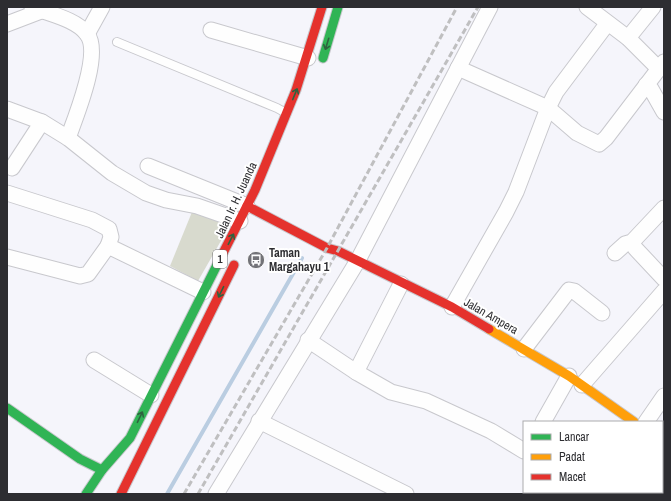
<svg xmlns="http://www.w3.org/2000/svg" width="671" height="501" font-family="'Archivo Narrow',sans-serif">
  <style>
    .green { fill: #d8dace }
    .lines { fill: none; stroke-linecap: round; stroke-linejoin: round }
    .stream { stroke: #bacde1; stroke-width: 4 }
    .lane-casing { stroke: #c8c8cd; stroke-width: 10 }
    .street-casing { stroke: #c8c8cd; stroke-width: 17 }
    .fast-casing { stroke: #c8c8cd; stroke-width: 11 }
    .slow-casing { stroke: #c8c8cd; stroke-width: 11 }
    .jam-casing { stroke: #c8c8cd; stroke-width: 11 }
    .lane { stroke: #fefefe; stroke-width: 8 }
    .street { stroke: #fefefe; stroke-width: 15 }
    .fast { stroke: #30b455; stroke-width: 9 }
    .slow { stroke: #ff9f0a; stroke-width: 9 }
    .jam { stroke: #e5322d; stroke-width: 9 }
    .rail { stroke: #bfbfc0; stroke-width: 3; stroke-dasharray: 6 3; stroke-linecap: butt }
    .oneway { stroke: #2e633f }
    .labels { text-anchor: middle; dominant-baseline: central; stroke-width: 4; stroke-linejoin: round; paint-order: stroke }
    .shield { fill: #fff; stroke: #6c6c6f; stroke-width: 1 }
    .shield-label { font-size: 11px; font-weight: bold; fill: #2d2d31 }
    .street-label { font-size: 12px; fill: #2d2d31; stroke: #fff }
    .poi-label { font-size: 12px; font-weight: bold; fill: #2d2d31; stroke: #fff; text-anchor: start }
  </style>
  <rect width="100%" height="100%" fill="#f5f5fb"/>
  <path class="green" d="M192,212l38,13 -32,56 -28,-15z"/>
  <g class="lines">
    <path class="stream" d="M167,494l135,-236"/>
    <defs>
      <path id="lane" d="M117,42l160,66 9,5"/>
      <g id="street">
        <path d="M32,7c17,7 44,12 55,27 15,19 -11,82 -19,104"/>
        <path d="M587,7l41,31 30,30"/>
        <path d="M7,24l34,-13"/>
        <path d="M211,30l97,28"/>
        <path d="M87,34l15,-27"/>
        <path d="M628,38l25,-31"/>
        <path d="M458,68l90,40 29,25 22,11 7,-6 58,-76"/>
        <path d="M646,85l5,4 13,23"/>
        <path d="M7,109l35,13 26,16 44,35 34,20 20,7 31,6 43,15"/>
        <path d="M148,166l99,40"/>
        <path d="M12,168l30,-46"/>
        <path d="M7,193l85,27 17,9 2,8 -3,9"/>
        <path d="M632,242l3,6 29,31"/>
        <path d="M615,253l10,-9 7,-2 32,-34"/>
        <path d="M7,257l73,19 8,-2 20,-28 95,46"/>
        <path d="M452,307l54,-95 10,-20 32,-84 8,-16 51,-68"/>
        <path d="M308,340l48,32 35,20 35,9 65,30 33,20"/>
        <path d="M524,349l45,-59 5,1 28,22"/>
        <path d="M94,360l57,35"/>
        <path d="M356,372l45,-88"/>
        <path d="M582,385l82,-94"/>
        <path d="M259,421l147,73"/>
        <path d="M543,422l26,-46"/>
        <path d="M646,422l18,-26"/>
        <path d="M602,492l10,2"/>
        <path d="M216,494l141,-232 133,-255"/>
      </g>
      <g id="fast">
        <path d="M323,58l15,-51"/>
        <path d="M7,408l73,51 22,11"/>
        <path d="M86,494l16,-24 28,-32 92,-183"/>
      </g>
      <g id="slow">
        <path d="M489,329l80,47 65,46"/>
        <path d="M662,441l2,1"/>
      </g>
      <g id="jam">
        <path d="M247,206l80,42 11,3 114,56 37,22"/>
        <path d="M222,255l33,-65 41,-100 26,-83"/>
        <path d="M121,494l113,-229"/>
      </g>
    </defs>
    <use href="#lane" class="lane-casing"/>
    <use href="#street" class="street-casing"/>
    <use href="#fast" class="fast-casing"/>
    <use href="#slow" class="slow-casing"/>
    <use href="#jam" class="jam-casing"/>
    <use href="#lane" class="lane"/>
    <use href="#street" class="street"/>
    <use href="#fast" class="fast"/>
    <use href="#slow" class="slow"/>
    <use href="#jam" class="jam"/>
    <g class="rail">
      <path d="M184,494l143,-246 130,-241"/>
      <path d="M198,494l280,-487"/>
    </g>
  </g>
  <defs><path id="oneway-shaft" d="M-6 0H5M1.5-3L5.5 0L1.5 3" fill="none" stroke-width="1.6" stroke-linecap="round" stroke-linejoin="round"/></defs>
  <g class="oneway">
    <use href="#oneway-shaft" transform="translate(327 44) rotate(107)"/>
    <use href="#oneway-shaft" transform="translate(295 94) rotate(-68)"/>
    <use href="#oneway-shaft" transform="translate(231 239) rotate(-63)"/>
    <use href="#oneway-shaft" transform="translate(221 292) rotate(116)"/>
    <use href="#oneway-shaft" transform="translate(140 417) rotate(-64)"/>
  </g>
  <defs>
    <symbol id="bus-disc" viewBox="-11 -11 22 22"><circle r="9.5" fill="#737378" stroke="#fff"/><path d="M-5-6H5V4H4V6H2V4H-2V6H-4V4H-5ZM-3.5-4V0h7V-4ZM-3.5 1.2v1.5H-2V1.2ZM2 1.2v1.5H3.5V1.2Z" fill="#fff"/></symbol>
  </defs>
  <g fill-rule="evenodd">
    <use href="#bus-disc" x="246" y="250" width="20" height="20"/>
  </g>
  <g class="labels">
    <rect class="shield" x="213" y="250" width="14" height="18" rx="3"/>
    <g class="shield-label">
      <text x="220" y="259">1</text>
    </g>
    <g class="street-label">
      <text transform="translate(236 200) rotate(-65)">Jalan Ir. H. Juanda</text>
      <text transform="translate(491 316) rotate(30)">Jalan Ampera</text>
    </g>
    <g class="poi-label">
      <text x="269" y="253">Taman<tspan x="269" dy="14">Margahayu 1</tspan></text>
    </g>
  </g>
  <rect width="671" height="501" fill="none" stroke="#2d2d31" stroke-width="16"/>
  <rect x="523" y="421" width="140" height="72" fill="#ffffff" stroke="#ababad"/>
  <rect x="531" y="434" width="20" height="6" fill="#30b455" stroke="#ababad"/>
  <text x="559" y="441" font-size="12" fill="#2d2d31">Lancar</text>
  <rect x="531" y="454" width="20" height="6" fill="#ff9f0a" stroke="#ababad"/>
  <text x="559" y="461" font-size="12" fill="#2d2d31">Padat</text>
  <rect x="531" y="474" width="20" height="6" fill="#e5322d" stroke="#ababad"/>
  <text x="559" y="481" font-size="12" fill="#2d2d31">Macet</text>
</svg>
